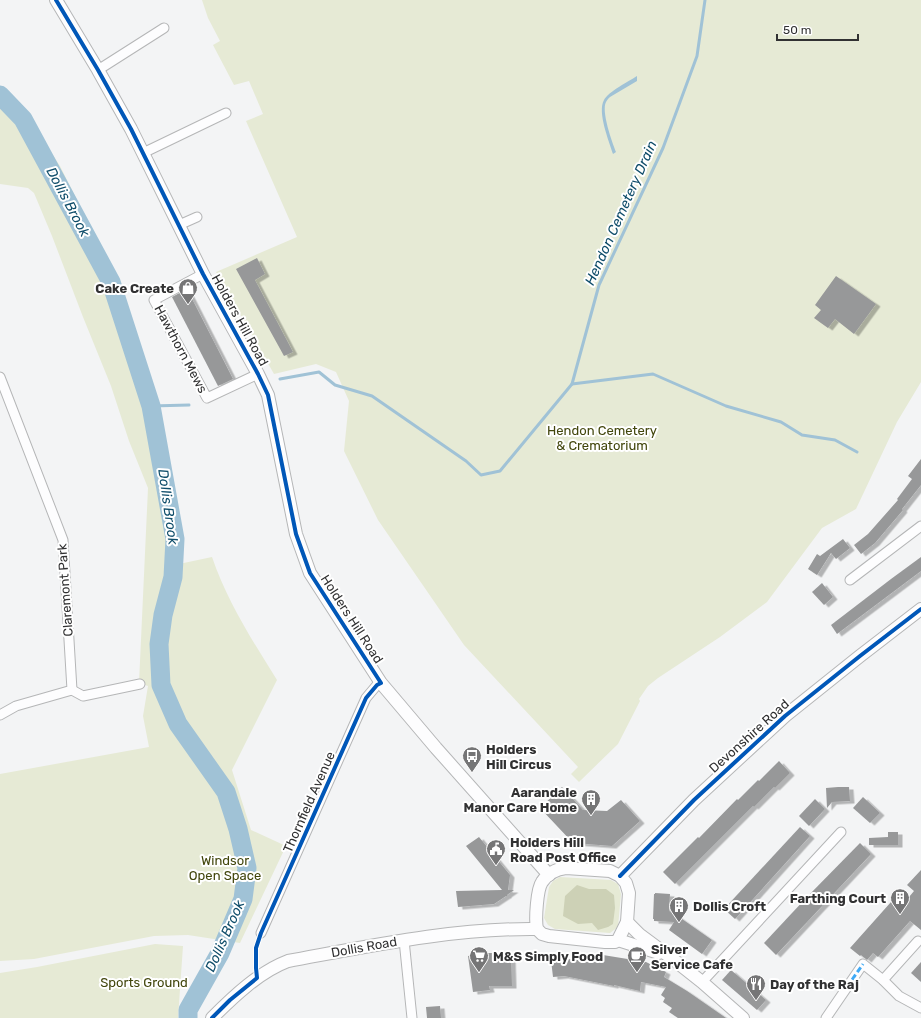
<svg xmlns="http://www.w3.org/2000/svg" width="921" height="1018" font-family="Rubik,sans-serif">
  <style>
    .green { fill: #e6ead5 }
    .forest { fill: #cdd1b6 }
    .water { fill: #a0c2d6 }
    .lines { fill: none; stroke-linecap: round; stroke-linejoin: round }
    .stream { stroke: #a0c2d6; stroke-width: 3 }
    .river { stroke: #a0c2d6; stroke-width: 19 }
    .building { fill: #979899; filter: url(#shadow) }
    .street-casing { stroke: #b5b6b7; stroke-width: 11 }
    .secondary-casing { stroke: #b5b6b7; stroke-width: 14 }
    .street { stroke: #fdfdfe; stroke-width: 9 }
    .secondary { stroke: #fdfdfe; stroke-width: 12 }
    .quiet { stroke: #3fa9f5; stroke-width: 3; stroke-dasharray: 6 3; stroke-linecap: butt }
    .cycleway-casing { stroke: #fff; stroke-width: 6 }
    .cycleway { stroke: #0057b8; stroke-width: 4 }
    .labels { text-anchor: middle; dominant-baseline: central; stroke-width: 4; stroke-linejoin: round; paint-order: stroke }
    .poi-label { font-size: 13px; font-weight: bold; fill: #313132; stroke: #fff; text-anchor: start }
    .street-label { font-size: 13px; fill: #313132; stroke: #fff }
    .park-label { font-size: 13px; fill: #42460c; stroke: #fff }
    .water-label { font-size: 14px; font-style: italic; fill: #0f4d6a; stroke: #fff }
  </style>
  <defs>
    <filter id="shadow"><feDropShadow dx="4.5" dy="2.5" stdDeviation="0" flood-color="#0004"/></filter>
  </defs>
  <rect width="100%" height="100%" fill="#f3f4f5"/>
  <g class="green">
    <path d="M202,0h719v382l-24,40 -41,87 -34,19 -55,74 -47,35 -62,41 -10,8 -9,13 1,2 -22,43 -39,38 -8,-8 7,-7 -114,-122 -86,-125 -34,-69 5,-50 -13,-29 -20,-8 -42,10 -58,-102 81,-35 -51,-116 17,-7 -14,-33 -15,4 -21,-40 7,-4 -12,-23z"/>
    <path d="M0,87l40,52 2,-1 18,28 31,62 35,83 36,112 18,109 -1,32 33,-7c15,44 40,83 65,123l-45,90 19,60 35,16 -46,97 -52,-8 -34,1 -120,23 -34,2v-187l149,-27 -6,-31 5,-30 -9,-3 9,-195 -19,-47 -18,-55 -28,-69 -31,-81 -18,-43 -6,-5 -28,-4z"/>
    <path d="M560,877l51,3 7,4 3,10 -3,33 -8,6 -55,-4 -7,-4 -4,-7 5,-31 4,-6z"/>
    <path d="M155,944l28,2 -5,72h-178v-45l37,-6z"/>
  </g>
  <path class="forest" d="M577,885l12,4h17l8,6 1,13 -2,16 -5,3 -10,3 -6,-7 -14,1 -15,-8 2,-20z"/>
  <path class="water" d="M637,76v5l-27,16c-2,2 -3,3 -4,5 -5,9 6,40 10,50l-3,2c-4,-13 -16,-42 -9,-54 4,-8 25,-19 33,-24z"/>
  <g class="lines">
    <g class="stream">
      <path d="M280,379l39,-7 16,13 37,11 94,65 15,14 19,-4 72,-87 27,-99 64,-137 34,-92 8,-56"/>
      <path d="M572,384l81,-10 73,32 55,16 21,13 33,5 22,12"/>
      <path d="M151,406l38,-1"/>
    </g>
    <path class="river" d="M0,95l23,24 88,163 40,124 24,133 -2,38 -10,38 -4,29 2,41 17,39 48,68 12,37 9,39 -4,31 -23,54 -32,57v8"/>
  </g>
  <g class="building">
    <path d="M257,258l8,16 -10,6 38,72 -9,4 -48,-87z"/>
    <path d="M836,276l40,28 -22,30 -19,-15 -7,9 -14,-10 7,-8 -6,-5z"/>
    <path d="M187,289l46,90 -15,7 -46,-89z"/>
    <path d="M921,459v26l-19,24 1,1 -28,33 -14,11 -7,-9 14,-11 30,-34 -1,-1 15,-20 -4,-3z"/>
    <path d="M843,539l7,9 -14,11 -5,-6 -14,22 -9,-6 9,-15 3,2z"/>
    <path d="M921,557v14l-84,63 -6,-9 60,-46z"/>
    <path d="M822,583l11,14 -9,8 -12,-13z"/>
    <path d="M779,761l11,12 -15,15 -1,-1 -20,20 -1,-1 -78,78 -12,-12 35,-35 1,1 38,-39 1,1 20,-20 1,1z"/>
    <path d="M562,787l21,23 24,1 14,-11 19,21 -28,25 -39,-3 -33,-35z"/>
    <path d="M838,787h11l1,14 -18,1 -5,6 -1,-20z"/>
    <path d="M863,797l17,16 -10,10 -17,-15z"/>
    <path d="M815,799l10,10 -16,17 -10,-10z"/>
    <path d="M800,827l10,9 -75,83 -11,-10z"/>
    <path d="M888,832h10v13h-29v-7l19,-1z"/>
    <path d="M479,837l31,38 -2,15h6l-7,5v1h-1l-12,8 -36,3 -2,-16 46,-1 -36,-44z"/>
    <path d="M860,843l11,11 -95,101 -12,-12 42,-45z"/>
    <path d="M921,870v60l-11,-9 -32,36 -5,-4 -6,7 -6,-5 -1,1 -10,-8 41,-46 8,7 15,-18 -7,-6z"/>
    <path d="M655,893l15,1 -1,17 3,1 40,28 -10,14 -33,-24 5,-8 -20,-1v-2h-1l1,-25h1z"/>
    <path d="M485,953h26l1,33h-23l1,4 -17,2 -5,-36z"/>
    <path d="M574,953l29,2 43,7 20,10 -2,5 23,14 39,27h-48l-9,-6 3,-4 -9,-6 2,-4 -4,-3 5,-8 -25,-5 -1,9 -9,-2 -17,-4v1l-50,-10 -11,1 -2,-17 22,-1z"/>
    <path d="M921,962v20l-10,-9z"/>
    <path d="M731,970l35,30 -9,10 -35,-30z"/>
    <path d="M440,1006l1,12h-14l-1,-11z"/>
  </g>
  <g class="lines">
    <defs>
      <g id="street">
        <path d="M98,70l66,-42"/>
        <path d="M143,153l83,-40"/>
        <path d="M179,225l18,-8"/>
        <path d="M203,274l-49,26 53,98 51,-24"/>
        <path d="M0,377l63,163 9,150 -56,16 -16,9"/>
        <path d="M850,580l71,-54"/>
        <path d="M72,690l11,6 57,-12"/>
        <path d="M261,933l105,-235 11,-13 4,-2"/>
        <path d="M404,940l8,78"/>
        <path d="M883,980l35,-39"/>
        <path d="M702,982l139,-150"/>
        <path d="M826,1018l37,-54 20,16 16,16 22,12"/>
      </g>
      <g id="secondary">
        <path d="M56,0l42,70 33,59 72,145 55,100 10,21 28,139 14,39 71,110 55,65 113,127"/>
        <path d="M566,868l44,3 10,5 6,7 3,10 -2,29 -9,18 -3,2h-10l-56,-6 -7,-2 -5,-5c-2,-10 0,-40 5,-47 6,-9 15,-13 24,-14z"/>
        <path d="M620,876l74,-76 91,-84 75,-60 61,-47"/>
        <path d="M627,922l12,12 39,29 24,19 41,36"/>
        <path d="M618,940l41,13"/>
        <path d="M212,1018c21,-21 47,-46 76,-57 82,-15 165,-33 249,-32"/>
      </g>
    </defs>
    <use href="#street" class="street-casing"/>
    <use href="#secondary" class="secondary-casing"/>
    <use href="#street" class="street"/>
    <use href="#secondary" class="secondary"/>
    <path class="quiet" d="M847,987l16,-23"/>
    <defs>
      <g id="cycleway">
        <path d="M56,0l42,70 33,59 72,145 55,100 10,21 28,139 14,39 71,110 -4,2 -11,13 -105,235 -5,15v20l1,10 -27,22 -18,18"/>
        <path d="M620,876l74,-76 91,-84 75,-60 61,-47"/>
      </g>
    </defs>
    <use href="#cycleway" class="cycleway-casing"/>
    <use href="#cycleway" class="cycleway"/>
  </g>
  <defs>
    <symbol id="shop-pin" viewBox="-11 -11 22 30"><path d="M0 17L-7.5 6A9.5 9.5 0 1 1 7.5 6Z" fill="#757576" stroke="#fff"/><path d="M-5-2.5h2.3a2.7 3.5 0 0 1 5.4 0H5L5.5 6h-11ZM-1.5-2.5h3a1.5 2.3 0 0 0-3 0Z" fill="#fff"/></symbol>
    <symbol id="bus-pin" viewBox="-11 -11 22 30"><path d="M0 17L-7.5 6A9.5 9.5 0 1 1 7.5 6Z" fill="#757576" stroke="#fff"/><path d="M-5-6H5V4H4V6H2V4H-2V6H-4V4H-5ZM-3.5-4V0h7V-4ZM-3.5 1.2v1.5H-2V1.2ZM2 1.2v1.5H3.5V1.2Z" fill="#fff"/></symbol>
    <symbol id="building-pin" viewBox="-11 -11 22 30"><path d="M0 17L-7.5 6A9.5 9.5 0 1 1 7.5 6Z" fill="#757576" stroke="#fff"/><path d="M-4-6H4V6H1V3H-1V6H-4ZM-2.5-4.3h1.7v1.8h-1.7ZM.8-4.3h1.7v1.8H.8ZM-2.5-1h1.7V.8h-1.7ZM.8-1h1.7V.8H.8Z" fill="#fff"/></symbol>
    <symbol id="civic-pin" viewBox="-11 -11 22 30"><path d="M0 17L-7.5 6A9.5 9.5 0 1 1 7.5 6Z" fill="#757576" stroke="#fff"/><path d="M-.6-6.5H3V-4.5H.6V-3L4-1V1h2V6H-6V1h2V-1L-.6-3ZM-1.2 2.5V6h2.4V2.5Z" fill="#fff"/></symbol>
    <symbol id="supermarket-pin" viewBox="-11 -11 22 30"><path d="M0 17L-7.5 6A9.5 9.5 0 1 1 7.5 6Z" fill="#757576" stroke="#fff"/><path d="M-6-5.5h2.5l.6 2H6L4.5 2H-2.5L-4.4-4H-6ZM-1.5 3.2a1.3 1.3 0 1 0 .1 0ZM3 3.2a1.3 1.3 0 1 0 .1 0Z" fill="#fff"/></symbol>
    <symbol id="cafe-pin" viewBox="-11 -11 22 30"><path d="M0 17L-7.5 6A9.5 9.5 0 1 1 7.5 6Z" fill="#757576" stroke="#fff"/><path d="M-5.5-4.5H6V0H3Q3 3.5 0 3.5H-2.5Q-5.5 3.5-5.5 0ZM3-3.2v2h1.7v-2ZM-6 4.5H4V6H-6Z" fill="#fff"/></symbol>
    <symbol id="restaurant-pin" viewBox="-11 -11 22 30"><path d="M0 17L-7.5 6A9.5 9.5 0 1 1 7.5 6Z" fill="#757576" stroke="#fff"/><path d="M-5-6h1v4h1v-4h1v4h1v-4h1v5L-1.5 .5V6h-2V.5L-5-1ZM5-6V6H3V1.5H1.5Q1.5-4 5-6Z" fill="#fff"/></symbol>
  </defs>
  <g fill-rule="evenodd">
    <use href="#shop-pin" x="177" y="277" width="22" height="30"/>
    <use href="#bus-pin" x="461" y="745" width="22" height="30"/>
    <use href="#building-pin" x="580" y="788" width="22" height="30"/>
    <use href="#civic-pin" x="485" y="838" width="22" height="30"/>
    <use href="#building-pin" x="889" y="887" width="22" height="30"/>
    <use href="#building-pin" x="668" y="895" width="22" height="30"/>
    <use href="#supermarket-pin" x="468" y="945" width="22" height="30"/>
    <use href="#cafe-pin" x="626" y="945" width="22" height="30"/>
    <use href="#restaurant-pin" x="745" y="973" width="22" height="30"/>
  </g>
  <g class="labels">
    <g class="poi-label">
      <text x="174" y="288" text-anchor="end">Cake Create</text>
      <text x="486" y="749">Holders<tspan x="486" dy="15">Hill Circus</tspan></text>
      <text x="577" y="792" text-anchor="end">Aarandale<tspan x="577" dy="15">Manor Care Home</tspan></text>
      <text x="510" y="842">Holders Hill<tspan x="510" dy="15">Road Post Office</tspan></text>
      <text x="886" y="898" text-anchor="end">Farthing Court</text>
      <text x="693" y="906">Dollis Croft</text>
      <text x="651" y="949">Silver<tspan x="651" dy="15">Service Cafe</tspan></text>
      <text x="493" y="956">M&amp;S Simply Food</text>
      <text x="770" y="984">Day of the Raj</text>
    </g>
    <g class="street-label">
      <text transform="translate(240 320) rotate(61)">Holders Hill Road</text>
      <text transform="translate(181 349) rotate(62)">Hawthorn Mews</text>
      <text transform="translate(65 590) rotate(-94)">Claremont Park</text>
      <text transform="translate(352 619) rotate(57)">Holders Hill Road</text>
      <text transform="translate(749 736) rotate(-42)">Devonshire Road</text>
      <text transform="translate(309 802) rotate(-66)">Thornfield Avenue</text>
      <text transform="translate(364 947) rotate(-10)">Dollis Road</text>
    </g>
    <g class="park-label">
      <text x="602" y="430">Hendon Cemetery<tspan x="602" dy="15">&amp; Crematorium</tspan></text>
      <text x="225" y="860">Windsor<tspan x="225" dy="15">Open Space</tspan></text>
      <text x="144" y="982">Sports Ground</text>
    </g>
    <g class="water-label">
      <text transform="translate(68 202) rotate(62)">Dollis Brook</text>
      <text transform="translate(621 213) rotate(-66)">Hendon Cemetery Drain</text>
      <text transform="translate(168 507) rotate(82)">Dollis Brook</text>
      <text transform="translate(225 936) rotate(-66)">Dollis Brook</text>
    </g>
  </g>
  <path d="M777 34v6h81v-6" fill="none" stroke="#313132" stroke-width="2"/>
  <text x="783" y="34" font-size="12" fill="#313132" stroke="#ffffff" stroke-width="3" paint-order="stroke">50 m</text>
</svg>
